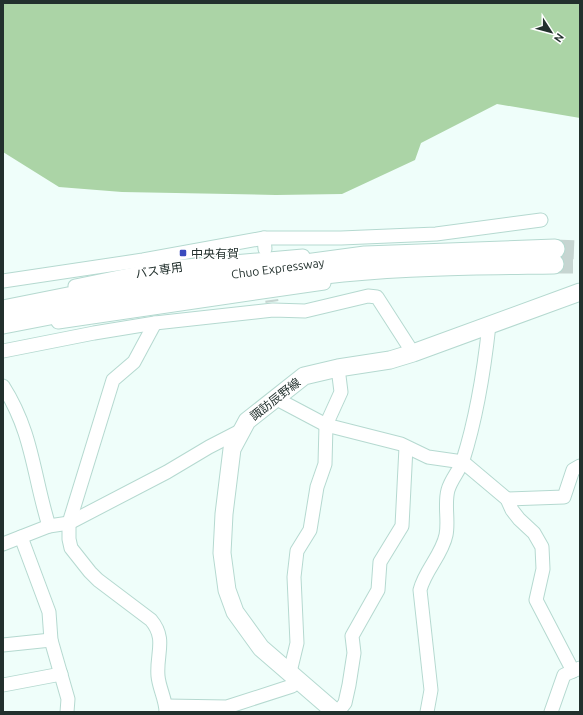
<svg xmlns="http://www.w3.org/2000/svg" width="583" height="715" font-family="Ubuntu,'Noto Sans JP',sans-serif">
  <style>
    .green { fill: #abd4a6 }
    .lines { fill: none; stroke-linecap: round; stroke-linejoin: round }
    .minor-tunnel { stroke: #c6d5d1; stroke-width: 13; stroke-dasharray: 13 6; stroke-linecap: butt }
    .highway-tunnel { stroke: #c6d5d1; stroke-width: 19; stroke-dasharray: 19 10; stroke-linecap: butt }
    .minor-casing { stroke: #b5d9d0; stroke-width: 15 }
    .major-casing { stroke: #b5d9d0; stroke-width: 19 }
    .highway-casing { stroke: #b5d9d0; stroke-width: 21 }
    .minor { stroke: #fff; stroke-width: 13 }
    .major { stroke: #fff; stroke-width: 17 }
    .highway { stroke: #fff; stroke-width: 19 }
    .poi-dot { fill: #394bbe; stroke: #fff; stroke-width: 1.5 }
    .labels { text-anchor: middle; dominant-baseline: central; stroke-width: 3; stroke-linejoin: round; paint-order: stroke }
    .poi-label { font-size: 12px; fill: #22302d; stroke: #fff; text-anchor: start }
    .street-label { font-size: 12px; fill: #22302d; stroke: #fff }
  </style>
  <rect width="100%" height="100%" fill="#effefa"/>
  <path class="green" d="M3,3h577v115l-83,-14 -76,39 -6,17 -73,34 -66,1 -154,-3 -63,-5 -56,-35z"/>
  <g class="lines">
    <path class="minor-tunnel" d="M269,281l3,21"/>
    <g class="highway-tunnel">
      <path d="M555,249l25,1"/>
      <path d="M554,264h26"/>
    </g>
    <defs>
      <g id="minor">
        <path d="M264,238h77l95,-4 105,-14"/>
        <path d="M3,281l140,-21 121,-22 1,11"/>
        <path d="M75,286l88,-18 140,-12"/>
        <path d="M58,322l266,-39"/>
        <path d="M155,323l-21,39 -21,18 -44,143v16l2,9 19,24 8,8 53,40c16,19 5,34 7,56 1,12 8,24 8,36"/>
        <path d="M3,351l91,-18 61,-10 118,-13 32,1 63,-15 9,1 36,56"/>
        <path d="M3,386c30,47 30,89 46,140"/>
        <path d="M275,398l51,27 75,19 27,13 35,5 44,37 5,11 7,9 15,14 8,14 1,22 -7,31 37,71"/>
        <path d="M507,499l57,-2 9,-27 7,-4"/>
        <path d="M21,537l28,75 2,28 17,59 -1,13"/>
        <path d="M3,544l46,-18 20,-3 98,-51 42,-25 33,-17"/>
        <path d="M3,645l48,-5"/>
        <path d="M290,672l7,-29 -3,-66 3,-26 13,-21 7,-43 8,-23 1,-39 15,-33 -3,-24"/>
        <path d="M3,685l58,-11"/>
        <path d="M166,706l61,1 65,-21 7,-6"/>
        <path d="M338,712l7,-9 4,-18 5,-32 -2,-17 26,-46 2,-28 22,-36 4,-79"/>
        <path d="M427,712l4,-22 -11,-100c5,-20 22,-35 26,-55 3,-14 -2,-31 2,-45 3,-11 12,-20 15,-30 14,-44 21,-89 26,-135"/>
        <path d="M551,712l13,-37 16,-7"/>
      </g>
      <path id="major" d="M335,712l-74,-64 -26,-36 -8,-22 -5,-37 2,-39 8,-65 15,-28 57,-45 34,-8 52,-8 23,-7 167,-61"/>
      <g id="highway">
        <path id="s1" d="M3,310l85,-17 277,-37 190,-7"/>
        <path d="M3,324c112,-23 226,-40 340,-52 70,-7 141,-7 211,-8"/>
      </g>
    </defs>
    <use href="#minor" class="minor-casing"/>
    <use href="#major" class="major-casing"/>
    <use href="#highway" class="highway-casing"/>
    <use href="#minor" class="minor"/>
    <use href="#major" class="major"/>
    <use href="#highway" class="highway"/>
  </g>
  <rect class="poi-dot" x="179" y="249" width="8" height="8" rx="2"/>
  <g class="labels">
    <g class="poi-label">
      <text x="191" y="253">中央有賀</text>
    </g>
    <g class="street-label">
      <text stroke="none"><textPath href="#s1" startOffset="278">Chuo Expressway</textPath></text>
      <text transform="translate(159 270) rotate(-9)">バス専用</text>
      <text transform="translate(275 399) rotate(-38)">諏訪辰野線</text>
    </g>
  </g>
  <rect width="583" height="715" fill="none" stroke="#22302d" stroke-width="8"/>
  <g transform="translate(551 32) rotate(126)" stroke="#ffffff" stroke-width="3" paint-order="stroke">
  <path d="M0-3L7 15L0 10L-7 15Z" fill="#22302d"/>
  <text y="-6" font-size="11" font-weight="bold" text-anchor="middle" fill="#22302d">N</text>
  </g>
</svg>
